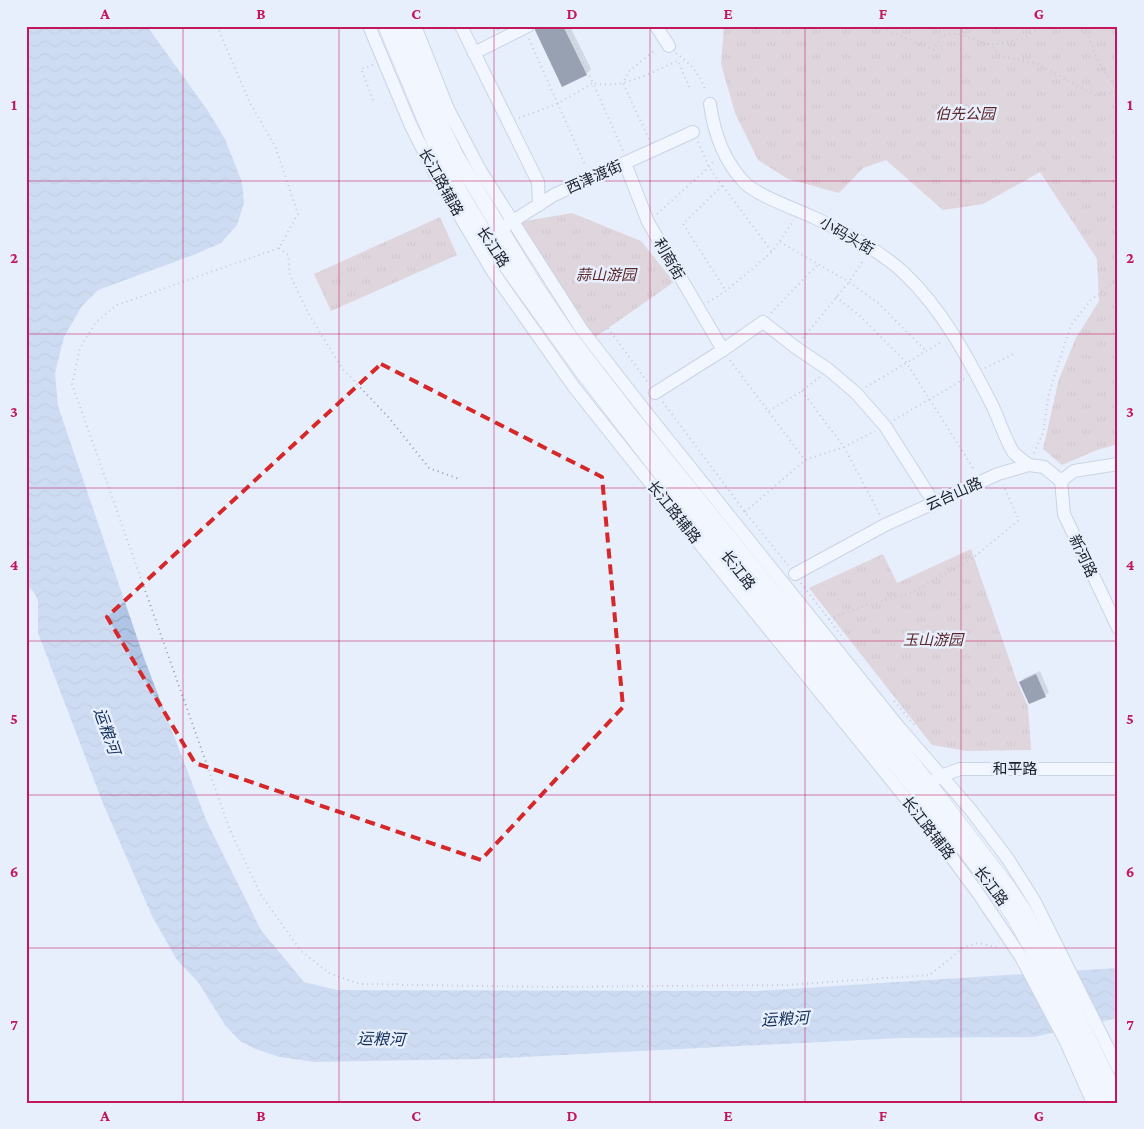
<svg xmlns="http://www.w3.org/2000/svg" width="1144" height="1129" font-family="'Crimson Pro','Noto Sans SC',serif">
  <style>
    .park { fill: url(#park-tufts) }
    .water { fill: url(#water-waves) }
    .shadow { fill: #0003 }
    .building { fill: #394456 }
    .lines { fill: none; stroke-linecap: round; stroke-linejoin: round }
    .minor-casing { stroke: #a5b3c8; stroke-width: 14 }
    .major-casing { stroke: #a5b3c8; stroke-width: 16 }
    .path { stroke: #989eaa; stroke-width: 2; stroke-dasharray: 1 4; stroke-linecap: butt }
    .minor { stroke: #fff; stroke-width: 12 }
    .major { stroke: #fff; stroke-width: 15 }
    .marked { fill: none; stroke: #d62828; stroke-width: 4; stroke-dasharray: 10 6; stroke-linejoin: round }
    .grid { fill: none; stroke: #c2185b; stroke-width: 1; stroke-opacity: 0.55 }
    .labels { text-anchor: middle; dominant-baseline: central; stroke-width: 5; stroke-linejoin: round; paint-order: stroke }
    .park-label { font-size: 15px; font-style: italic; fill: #5e2627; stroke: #e7effd }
    .street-label { font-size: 15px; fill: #1c2129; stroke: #e7effd }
    .water-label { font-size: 16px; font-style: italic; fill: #132e58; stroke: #e7effd }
    .neatline { fill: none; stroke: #c2185b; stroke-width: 2 }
    .grid-label { font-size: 16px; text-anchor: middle; font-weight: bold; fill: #c2185b }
  </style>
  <defs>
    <pattern id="park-tufts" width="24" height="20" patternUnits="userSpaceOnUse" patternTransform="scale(1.25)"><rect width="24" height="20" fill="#d5b5b4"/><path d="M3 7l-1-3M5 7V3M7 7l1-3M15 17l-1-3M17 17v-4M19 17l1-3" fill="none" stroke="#b69b9b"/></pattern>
    <pattern id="water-waves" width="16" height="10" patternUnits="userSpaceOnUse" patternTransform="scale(1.25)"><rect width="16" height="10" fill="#b0c5e6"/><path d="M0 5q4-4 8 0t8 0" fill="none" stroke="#97a9c5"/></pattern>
  </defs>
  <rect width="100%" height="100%" fill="#e7effd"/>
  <g class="park">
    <path d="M724,26h394v418l-21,6 -35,15 -19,-16 16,-70 17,-41 23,-37 -2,-42 -57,-87 -57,32 -40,6 -57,-50 -23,8 -24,25 -51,-14 -30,-19 -23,-47 -14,-49z"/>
    <path d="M572,213l69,28 33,41 -80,56 -74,-116z"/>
    <path d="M440,217l17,38 -126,56 -17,-37z"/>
    <path d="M971,549l45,130 12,28 3,43 -64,1 -35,-6 -123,-157 74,-34 14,29z"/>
  </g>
  <path class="water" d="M26,26h121l61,85 17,28 17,43 2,21 -7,22 -16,18 -25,11 -98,36 -16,16 -18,31 -9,36 3,33 86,252 63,164 54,108 43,52 33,8 420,1 361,-23v50l-84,19 -133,1 -419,21 -168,3 -34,-5 -25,-8 -15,-8 -15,-16 -27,-43 -21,-22 -25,-44 -50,-115 -64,-168v-33l-5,-9 -7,-6z"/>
  <g class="shadow">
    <path d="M495,26h12l-10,5z"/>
    <path d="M536,26h34l21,43 -5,5z"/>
    <path d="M1040,671l9,21 -4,4 -25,-14 4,-4z"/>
  </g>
  <g class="building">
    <path d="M536,26h27l24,49 -25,12 -27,-57z"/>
    <path d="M1036,674l10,23 -17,7 -10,-22z"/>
  </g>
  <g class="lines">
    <defs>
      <g id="minor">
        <path d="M369,26l42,100 24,48 58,98 81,115 70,88 286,353 48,65 43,64 45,85 27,61"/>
        <path d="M415,26l33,83 32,61 102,160 67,86 249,310 72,83 38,50 27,43 83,166"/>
        <path d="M461,26l77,156 1,23"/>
        <path d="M656,26l13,20"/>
        <path d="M474,53l54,-27"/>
        <path d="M710,104c4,29 13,56 34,78 13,14 52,27 71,36 31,15 64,32 89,55 39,37 64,85 88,132 6,12 15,39 22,48 4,4 10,8 15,12"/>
        <path d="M625,163l23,59 75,128"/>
        <path d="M505,226l49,-31 139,-63"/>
        <path d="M655,393l68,-43 40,-28 32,25 34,23 27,23 29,33 49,77"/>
        <path d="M1061,481l3,33 54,114"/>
        <path d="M1061,481l13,-10 44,-7"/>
        <path d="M795,574l90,-49 113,-51 31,-9 15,2 17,14"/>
        <path d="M935,780l6,-4 19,-7h158"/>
      </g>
      <g id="major">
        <path d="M386,26l53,127 23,43 33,54 90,125 70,91 115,145 182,222 48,63 13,19 19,34 74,154"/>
        <path d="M401,26l43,105 12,25 77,127 36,53 64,83 296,365 79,103 16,24 20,37 74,152"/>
      </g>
    </defs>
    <use href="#minor" class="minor-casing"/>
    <use href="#major" class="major-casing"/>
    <g class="path">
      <path d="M217,26l32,75 26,45 23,68 -19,34 -162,57 -21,17 -16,26 -8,36 158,446 31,65 40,56 28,22 31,11 190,3 237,-2 143,-10 34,-28 15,-4 20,5"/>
      <path d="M566,26l27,57c30,7 58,-11 85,-22l12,28"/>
      <path d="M878,26l56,24 7,-14 15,-3 32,11h12l24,-6 19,-12"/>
      <path d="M1072,26l7,2 9,7 10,26 20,31"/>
      <path d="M529,39l57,128"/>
      <path d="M988,44l13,12 35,7 58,32 24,-3"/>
      <path d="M676,53c16,12 23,20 30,39"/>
      <path d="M373,65l-12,4 13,33"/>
      <path d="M519,118l38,-14 36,-21 30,68"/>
      <path d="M649,139l-26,-56 5,-11 28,-23"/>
      <path d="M698,142l11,25 13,19 -39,38 43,67"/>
      <path d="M723,186l49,66"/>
      <path d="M657,214l52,-47 5,-6"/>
      <path d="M780,242l69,40 29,21 48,48"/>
      <path d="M279,248l9,7 2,20 18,38 34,55 48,51 39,49 30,11"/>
      <path d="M836,297l24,19 46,46 69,109"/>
      <path d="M708,302l18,-11 46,-39 22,-32"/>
      <path d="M771,313l47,-49"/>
      <path d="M608,328l40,55"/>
      <path d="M803,338l46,-56 15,-23"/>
      <path d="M730,360l75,100"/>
      <path d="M985,368l31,-15"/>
      <path d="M866,387l77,-46"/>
      <path d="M802,391l42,56 36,68"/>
      <path d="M663,402l82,110 43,53"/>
      <path d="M769,411l33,-20 18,-14"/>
      <path d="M894,420l72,-42"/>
      <path d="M1034,453l9,-20 6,-40 22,-68 20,-25 27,-21"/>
      <path d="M745,512l60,-52 39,-13 31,-16"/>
      <path d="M801,583l43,56"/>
      <path d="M829,619l35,-13 49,-14 61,-35 45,-37 -16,-35"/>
      <path d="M894,701l21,25"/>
    </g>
    <use href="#minor" class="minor"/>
    <use href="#major" class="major"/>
  </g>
  <path d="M0 0H1144V1129H0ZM381,364l221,113 21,230 -142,153 -286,-97 -88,-146z" fill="#e7effd" fill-opacity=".55" fill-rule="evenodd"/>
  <path class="marked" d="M381,364l221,113 21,230 -142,153 -286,-97 -88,-146z"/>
  <path class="grid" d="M183,26v1077M339,26v1077M494,26v1077M650,26v1077M805,26v1077M961,26v1077M26,181h1092M26,334h1092M26,488h1092M26,641h1092M26,795h1092M26,948h1092"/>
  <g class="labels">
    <g class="park-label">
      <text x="965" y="114">伯先公园</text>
      <text x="606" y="275">蒜山游园</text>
      <text x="933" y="640">玉山游园</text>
    </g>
    <g class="street-label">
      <text transform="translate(594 177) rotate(-24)">西津渡街</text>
      <text transform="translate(441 182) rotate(61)">长江路辅路</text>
      <text transform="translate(847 236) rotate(30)">小码头街</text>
      <text transform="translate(493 247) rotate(57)">长江路</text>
      <text transform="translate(669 259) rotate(60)">利商街</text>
      <text transform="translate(954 494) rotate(-24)">云台山路</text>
      <text transform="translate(674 512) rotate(51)">长江路辅路</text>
      <text transform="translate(1083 556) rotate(65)">新河路</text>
      <text transform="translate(738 570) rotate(52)">长江路</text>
      <text x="1015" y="769">和平路</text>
      <text transform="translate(928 828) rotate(52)">长江路辅路</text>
      <text transform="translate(991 886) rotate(53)">长江路</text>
    </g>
    <g class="water-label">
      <text transform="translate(107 731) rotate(71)">运粮河</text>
      <text transform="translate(785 1019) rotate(-3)">运粮河</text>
      <text transform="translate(381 1039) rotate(2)">运粮河</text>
    </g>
  </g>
  <rect width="1144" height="1129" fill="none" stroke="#e7effd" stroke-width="55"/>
  <rect x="28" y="28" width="1088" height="1074" class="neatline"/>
  <g class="grid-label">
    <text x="105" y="19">A</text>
    <text x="261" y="19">B</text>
    <text x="416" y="19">C</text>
    <text x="572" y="19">D</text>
    <text x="728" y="19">E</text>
    <text x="883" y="19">F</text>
    <text x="1039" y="19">G</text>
    <text x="14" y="110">1</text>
    <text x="1130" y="110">1</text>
    <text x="14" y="263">2</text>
    <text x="1130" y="263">2</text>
    <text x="14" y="417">3</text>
    <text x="1130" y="417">3</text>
    <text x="14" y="570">4</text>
    <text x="1130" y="570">4</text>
    <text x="14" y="724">5</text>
    <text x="1130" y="724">5</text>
    <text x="14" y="877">6</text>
    <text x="1130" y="877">6</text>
    <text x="14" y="1030">7</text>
    <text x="1130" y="1030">7</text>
    <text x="105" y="1121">A</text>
    <text x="261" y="1121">B</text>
    <text x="416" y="1121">C</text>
    <text x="572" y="1121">D</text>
    <text x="728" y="1121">E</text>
    <text x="883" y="1121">F</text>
    <text x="1039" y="1121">G</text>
  </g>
</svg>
